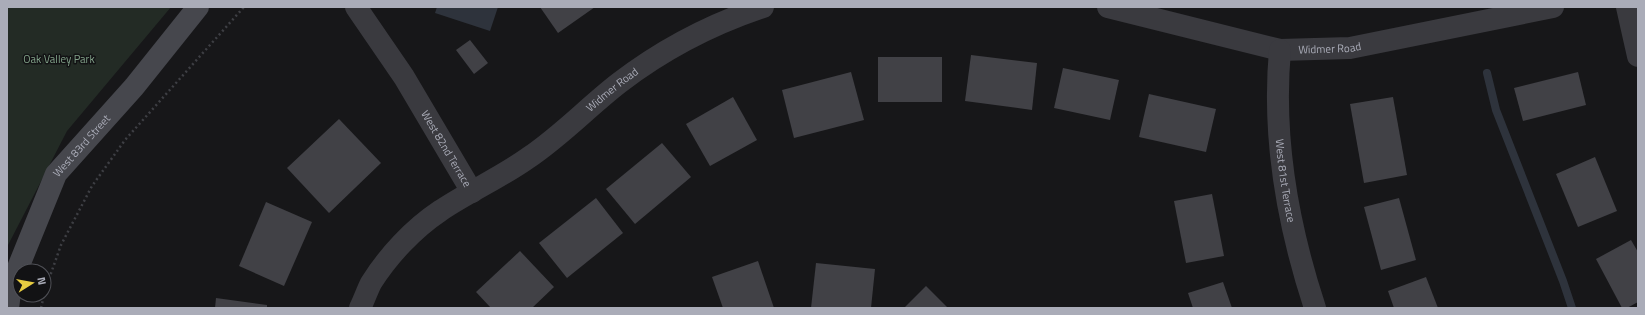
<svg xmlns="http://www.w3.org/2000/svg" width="1645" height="315" font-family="'Titillium Web',sans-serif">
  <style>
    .green { fill: #232b25 }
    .water { fill: #2e333c }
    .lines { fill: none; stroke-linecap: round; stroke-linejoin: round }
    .stream { stroke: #2e333c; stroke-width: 8 }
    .building { fill: #414146 }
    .path { stroke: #3e3f44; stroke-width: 2.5; stroke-dasharray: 2 3; stroke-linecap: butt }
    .street { stroke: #3a3a3f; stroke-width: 22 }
    .secondary { stroke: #46474d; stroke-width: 22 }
    .labels { text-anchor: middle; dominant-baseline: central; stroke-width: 3; stroke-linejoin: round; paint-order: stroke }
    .street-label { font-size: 11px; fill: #aaacb8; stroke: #121214 }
    .park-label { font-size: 11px; fill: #82a289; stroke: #121214 }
  </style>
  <rect width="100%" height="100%" fill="#171719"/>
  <path class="green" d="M7,7h164l-104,124 -60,116z"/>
  <path class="water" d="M437,7h61l-8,24 -55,-18z"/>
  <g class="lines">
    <path class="stream" d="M1487,73l9,37 67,171 9,27"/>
  </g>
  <g class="building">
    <path d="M540,7h55l-37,26z"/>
    <path d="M470,40l18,23 -14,11 -18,-24z"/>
    <path d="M971,55l66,8 -5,47 -67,-9z"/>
    <rect x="878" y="57" width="64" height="45"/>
    <path d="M1063,68l56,12 -9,40 -56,-12z"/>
    <path d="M851,72l13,48 -70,18 -12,-48z"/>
    <path d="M1578,72l8,33 -63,16 -9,-33z"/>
    <path d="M1149,94l67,15 -10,43 -67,-15z"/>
    <path d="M733,97l24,43 -47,26 -24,-42z"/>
    <path d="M1393,97l14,78 -43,8 -14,-79z"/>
    <path d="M339,119l42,44 -52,50 -42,-45z"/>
    <path d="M662,143l29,34 -56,47 -29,-35z"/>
    <path d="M1595,157l22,54 -39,16 -22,-53z"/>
    <path d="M1212,194l12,62 -38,7 -12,-62z"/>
    <path d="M596,198l27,35 -56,45 -28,-35z"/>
    <path d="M1399,198l17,62 -35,10 -17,-63z"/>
    <path d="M266,202l46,20 -28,64 -45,-20z"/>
    <path d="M1631,240l7,12v50l-11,6h-5l-26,-49z"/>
    <path d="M520,251l34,36 -22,21h-41l-15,-16z"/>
    <path d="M758,261l16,47h-51l-11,-31z"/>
    <path d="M816,263l59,6 -4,39h-60z"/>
    <path d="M1426,277l12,31h-44l-6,-17z"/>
    <path d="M1223,282l9,26h-39l-5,-15z"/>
    <path d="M926,286l22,22h-44z"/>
    <path d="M216,298l51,7v3h-52z"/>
  </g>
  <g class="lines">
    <g class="path">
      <path d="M44,293l17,-48 31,-59 33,-46 119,-133"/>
      <path d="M41,308l3,-13"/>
    </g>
    <g class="street">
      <path id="s1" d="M356,7l48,70 68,115"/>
      <path id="s2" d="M1108,7l172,43 70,-2 203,-41"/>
      <path d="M1627,7l11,49"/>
      <path id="s3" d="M1280,50c-8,87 8,176 35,258"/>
      <path id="s4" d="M360,308c4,-8 7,-17 11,-25 17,-27 42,-54 69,-72 28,-19 60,-33 88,-53 33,-22 60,-51 91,-75 43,-33 93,-59 144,-76"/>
    </g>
    <path class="secondary" id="s5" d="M8,308l3,-23 45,-111 78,-87 64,-80"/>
  </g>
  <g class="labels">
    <g class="street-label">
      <text stroke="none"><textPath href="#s2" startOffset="227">Widmer Road</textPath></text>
      <text stroke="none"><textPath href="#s4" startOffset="339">Widmer Road</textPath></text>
      <text stroke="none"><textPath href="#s5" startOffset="181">West 83rd Street</textPath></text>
      <text stroke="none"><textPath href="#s1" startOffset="168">West 82nd Terrace</textPath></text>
      <text stroke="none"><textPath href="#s3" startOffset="131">West 81st Terrace</textPath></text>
    </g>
    <g class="park-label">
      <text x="59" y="59">Oak Valley Park</text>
    </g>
  </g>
  <rect width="1645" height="315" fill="none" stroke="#aaacb8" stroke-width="16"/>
  <g transform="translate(32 283) rotate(79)"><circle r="19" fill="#121214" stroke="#4f5056"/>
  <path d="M0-3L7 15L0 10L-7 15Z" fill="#e7cc41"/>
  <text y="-6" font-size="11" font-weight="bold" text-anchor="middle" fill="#aaacb8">N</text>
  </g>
</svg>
